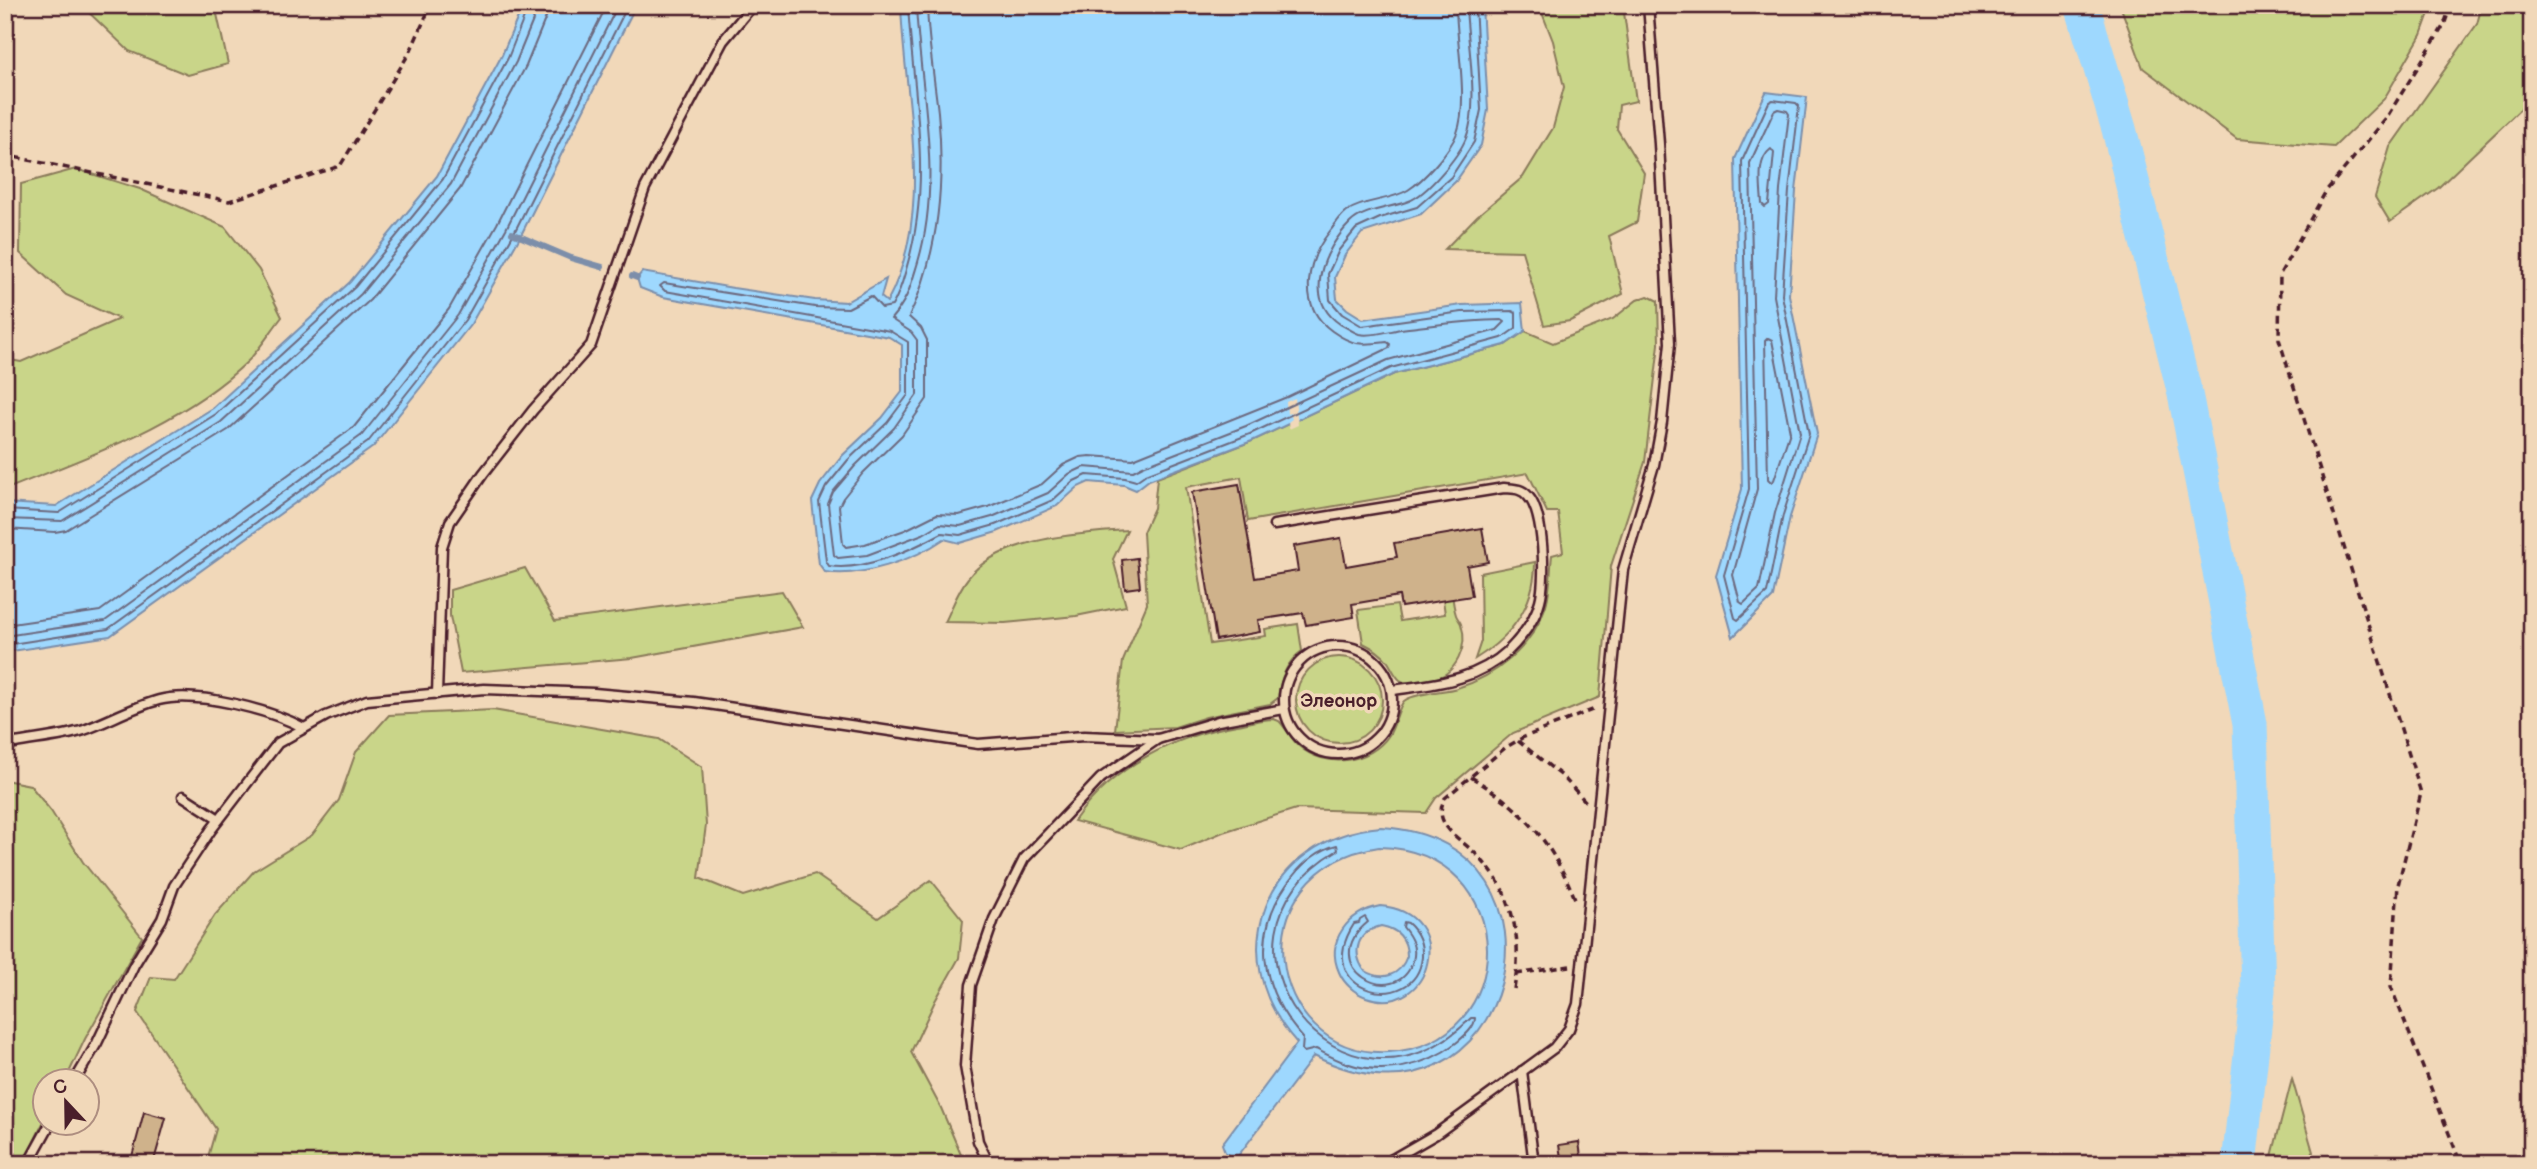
<svg xmlns="http://www.w3.org/2000/svg" width="2537" height="1169" font-family="'Balsamiq Sans',sans-serif">
  <style>
    .green { fill: #c9d589; stroke: #8a7a5a; stroke-width: 2 }
    .water { fill: #9ed8fe; stroke: #7c8eaa; stroke-width: 2; fill-rule: evenodd }
    .pier { fill: #f1d8b9 }
    .lines { fill: none; stroke-linecap: round; stroke-linejoin: round }
    .shore { stroke: #6c697f; stroke-width: 2 }
    .stream { stroke: #7c8eaa; stroke-width: 6 }
    .river { stroke: #9ed8fe; stroke-width: 35 }
    .building { fill: #cfb28b; stroke: #4a1f2b; stroke-width: 2 }
    .lane-casing { stroke: #4a1f2b; stroke-width: 13 }
    .path { stroke: #4a1f2b; stroke-width: 3.5; stroke-dasharray: 7 5; stroke-linecap: butt }
    .lane { stroke: #f1d8b9; stroke-width: 8 }
    .labels { text-anchor: middle; dominant-baseline: central; stroke-width: 7; stroke-linejoin: round; paint-order: stroke }
    .neighbourhood-label { font-size: 19px; font-weight: bold; fill: #4a1f2b; stroke: #f1d8b9 }
  </style>
  <rect width="100%" height="100%" fill="#f1d8b9"/>
  <filter id="ink" filterUnits="userSpaceOnUse"><feTurbulence type="fractalNoise" baseFrequency=".0143" numOctaves="2"/><feDisplacementMap in="SourceGraphic" scale="14" xChannelSelector="R" yChannelSelector="G"/><feConvolveMatrix kernelMatrix="1 2 1 2 8 2 1 2 1" color-interpolation-filters="sRGB"/></filter>
  <g filter="url(#ink)">
    <g class="green">
      <path d="M81,5h134l13,59 -40,11 -59,-24z"/>
      <path d="M1539,5h84l13,96 -17,4 -2,24 27,44 -7,49 -28,14 14,58 -53,27 -26,4 -22,-74 -77,-2 32,-33 46,-39 30,-49 11,-41 -11,-46z"/>
      <path d="M2120,5h312l-11,30 -37,64 -50,48 -97,-8 -94,-71z"/>
      <path d="M2482,5h50v93l-94,90 -48,34 -15,-25 15,-50 87,-123z"/>
      <path d="M76,169l64,20 85,38 34,43 23,47c-11,14 -21,30 -33,43 -67,65 -158,95 -242,129l-2,-130 16,3 98,-43 -53,-24 -46,-42 1,-69z"/>
      <path d="M1648,296l10,5 1,43 -14,118 -34,104 -11,131 -87,36 -77,65 -10,15 -130,-4 -73,23 -42,18 -107,-29c38,-54 99,-85 163,-96 12,-2 24,-6 37,-6l5,2c8,8 12,18 20,25 26,23 71,18 90,-11 6,-9 9,-28 15,-34 10,-8 40,-9 53,-13 38,-11 75,-41 88,-80 6,-16 5,-36 7,-53l11,-3 -5,-40h-11l-19,-39 -280,48 -7,-44 -55,10 24,157 56,-8 -1,-7 33,-5 4,27c-16,11 -22,29 -24,47l-8,6 -64,13 -31,10 -60,3 8,-69 24,-57 -4,-72 11,-24 3,-30 95,-37 142,-67 111,-29 20,-14 28,12 60,-24 24,-19z"/>
      <path d="M1127,530l-14,29 13,47 -50,10 -71,7 -60,-1c7,-14 13,-32 23,-44 32,-41 110,-44 159,-48z"/>
      <path d="M1535,562c0,43 -24,75 -60,97l6,-18 -1,-68z"/>
      <path d="M525,568l30,53 227,-30 21,36 -171,31 -171,15 -11,-57v-26z"/>
      <path d="M1450,577c2,12 2,26 6,38 1,3 4,6 5,9 8,23 -5,50 -29,56 -9,2 -23,6 -32,0 -5,-4 -8,-12 -12,-18 -6,-9 -15,-14 -25,-19l-5,-33 39,-5 3,16 45,-7 -5,-36z"/>
      <circle cx="1339" cy="700" r="43"/>
      <path d="M493,710l166,29 43,28 4,58 -7,53 44,18 72,-22 63,44 53,-38 32,40 -4,38 -24,43 -24,51 30,56 24,56h-759l10,-35 -79,-117 14,-35 23,2 41,-64 39,-44 58,-36 27,-35 17,-48 33,-37z"/>
      <path d="M5,780l25,5 21,26 32,51 59,75 -57,102 -20,42 -19,1 -1,37 -22,45h-18z"/>
      <path d="M2292,1079l21,73 -2,12h-41z"/>
    </g>
    <g class="water">
      <path d="M523,5h113l-116,232 -49,87 -98,123 -263,189 -105,16v-149l51,3 157,-98 137,-126 87,-106 65,-121z"/>
      <path d="M901,5h581l6,105 -7,35 -25,36 -35,33 -59,19 -17,22 -10,22 2,22 10,10 16,10 99,-14 60,-2 3,28 -20,14 -111,29 -142,67 -103,39 -13,10 -12,-5 -35,-3 -11,5 -21,19 -60,26 -37,11 -16,-4c-30,21 -83,39 -119,33l-6,-8 -7,-63 8,-17 23,-29 39,-37 20,-26v-47l-13,-8 -226,-40 -23,-9 -3,-10 5,-6 91,16 82,12 31,2 40,-23 -5,18 6,5c49,-91 17,-200 14,-297z"/>
      <path d="M1766,92l41,5 -11,94 -7,104 28,139 -27,83 -17,80 -40,40 -17,-62 26,-86 -7,-330z"/>
      <path d="M1381,827c210,13 133,329 -67,229l-76,100 -7,2 -6,-6 -3,-8 75,-101c-78,-87 -33,-205 84,-216zM1379,847c143,4 142,198 9,205 -123,6 -152,-183 -9,-205z"/>
      <path d="M1380,906c79,6 52,114 -14,91 -11,-4 -22,-13 -27,-25 -14,-32 10,-60 41,-66zM1381,926c17,3 26,13 26,30 -7,20 -24,26 -43,14 -13,-19 -6,-38 17,-44z"/>
    </g>
    <path class="pier" d="M1295,398l3,27 -9,4 -1,-7 4,-3 -2,-6 -3,1 -1,-12z"/>
    <g class="lines">
      <g class="shore">
        <path d="M908,5c5,89 25,173 -1,261 -4,14 -7,27 -15,40l-10,2 -11,-12 -23,12 -33,-1 -151,-24 -4,3 5,5 225,40 18,11v53l-21,28 -39,37 -22,27 -7,15 7,59 3,5c34,6 84,-17 113,-33l18,2 35,-10 58,-25 21,-19 13,-6 38,3 11,3 10,-7 104,-40 141,-66 111,-30 14,-10v-15l-4,-2 -50,1 -100,14 -20,-12 -12,-14 -2,-26 11,-24 17,-21 24,-11 37,-11 34,-30 23,-35 7,-32 -6,-105"/>
        <path d="M916,5c4,86 27,172 2,257 -8,26 -10,37 -27,57l20,13 6,8v55l-23,33 -39,38 -22,26 -5,12 6,51 4,3 29,-3 56,-21 17,-10 20,2 32,-9 56,-24 21,-19 15,-7 49,4 10,-5 103,-40 142,-66 109,-30 8,-8 -3,-2c-34,0 -67,5 -101,9 -12,2 -30,8 -42,5 -6,-2 -13,-7 -19,-10 -38,-26 -16,-75 10,-101 14,-14 41,-15 59,-22 18,-7 50,-45 57,-63 14,-33 1,-96 0,-133"/>
        <path d="M927,5c1,36 7,71 11,107 7,70 1,141 -29,205l12,11 6,12v59l-25,36 -39,38 -20,25 -4,8 4,38 3,3 19,-3 40,-14 32,-16 22,1 29,-8 54,-23 21,-19 17,-8 10,-1 43,3 154,-62 102,-49 1,-4 -3,-2c-25,3 -34,4 -55,-11 -35,-25 -26,-70 -2,-100 5,-6 10,-15 17,-20 18,-12 43,-10 61,-21 16,-10 42,-39 49,-57 12,-32 -1,-92 -1,-128"/>
        <path d="M1773,100l23,3 3,3 -10,85 -7,104 27,139 -26,81 -16,78 -29,27 -3,-2 -11,-43 25,-86 -7,-328 27,-59z"/>
        <path d="M1778,109l9,2 2,3 -9,76 -6,106 26,137 -25,80 -16,76 -16,15 -3,-2 -7,-27 24,-86 -7,-326 24,-52z"/>
        <path d="M1771,149l3,4 -5,51 -4,3 -3,-3c-1,-18 -6,-44 9,-55z"/>
        <path d="M1768,338l4,2 18,92 -16,48 -3,2 -3,-3 -3,-138z"/>
        <path d="M5,510l54,3 157,-99 139,-127 88,-108 65,-121 21,-53"/>
        <path d="M5,519l57,2 159,-99 140,-128 90,-110 65,-122 20,-49 1,-8"/>
        <path d="M5,529l50,3 11,-2 162,-100 142,-130 90,-111 66,-123 20,-49 2,-12"/>
        <path d="M5,625l95,-14 254,-184 95,-118 48,-85 110,-219"/>
        <path d="M5,636l100,-15 257,-186 96,-120 48,-86 112,-224"/>
        <path d="M5,645l103,-16 260,-187 97,-122 49,-87 114,-228"/>
        <path d="M1337,845l1,5c-153,89 5,297 133,168h4c0,10 -12,19 -19,25 -31,24 -73,33 -110,20 -11,-4 -20,-9 -30,-14l-12,3 -2,-2 1,-12c-44,-49 -53,-108 -10,-162 11,-14 27,-27 44,-31z"/>
        <path d="M1365,917l3,5c-54,44 28,91 45,39 4,-14 -2,-24 -10,-34l1,-5 4,1c10,9 15,20 14,34 -6,61 -113,37 -68,-33l5,-1 1,-3z"/>
      </g>
      <g class="stream">
        <path d="M512,233l59,25 31,9"/>
        <path d="M632,276l5,2"/>
      </g>
      <path class="river" d="M2082,5l37,124 66,265 65,330 8,266 -19,174"/>
    </g>
    <g class="building">
      <path d="M1239,484l16,94 43,-7 -4,-25 47,-8 5,28 51,-9 -3,-14 88,-15 6,34 -21,4 5,30 -71,11 -2,-11 -47,8 2,13 -48,8 -3,-12 -45,7 2,12 -44,8 -24,-148z"/>
      <path d="M1137,558l3,29 -15,2 -3,-29z"/>
      <path d="M144,1112l22,6 -13,46h-23z"/>
      <path d="M1579,1142l3,22h-20l-3,-19z"/>
    </g>
    <g class="lines">
      <defs>
        <g id="lane">
          <path d="M1274,525l230,-37c10,1 17,0 24,8 16,17 18,84 12,105 -5,19 -18,36 -32,50 -32,30 -74,33 -115,39"/>
          <circle cx="1338" cy="700" r="54"/>
          <path d="M437,694l5,-147 8,-25 33,-48 50,-64 58,-65 54,-157 78,-147 30,-36"/>
          <path d="M5,742l10,1c22,-4 47,-6 69,-13 25,-9 49,-23 75,-30 37,-10 111,10 145,28"/>
          <path d="M183,796l36,23"/>
          <path d="M1522,1071l12,93"/>
          <path d="M74,1082l23,-39 37,-78 28,-46 12,-33 37,-56 67,-87 48,-27 41,-16 117,-11 110,4 100,9 284,42 106,-8 74,3 60,-18 66,-12"/>
          <path d="M28,1164l22,-40"/>
          <path d="M989,1164l-11,-23 -13,-75 6,-81 23,-66 30,-60 77,-81 57,-39"/>
          <path d="M1384,1164l52,-30 118,-86 15,-19 9,-25 45,-434 31,-105 8,-43 8,-79 -11,-199 -11,-139"/>
        </g>
      </defs>
      <use href="#lane" class="lane-casing"/>
      <g class="path">
        <path d="M2451,5l-7,20 -59,95 -59,71 -46,83 -1,65 142,454 -23,92 -7,102 70,177"/>
        <path d="M5,162l9,-5 215,44 111,-35 70,-114 21,-47"/>
        <path d="M1518,741l44,35 24,26"/>
        <path d="M1471,777c53,32 81,65 105,124"/>
        <path d="M1516,974l54,-8"/>
        <path d="M1514,989c6,-35 4,-64 -10,-96 -6,-14 -18,-29 -29,-40 -17,-16 -44,-29 -30,-55l60,-50 17,-10 75,-30"/>
      </g>
      <use href="#lane" class="lane"/>
    </g>
  </g>
  <g class="labels">
    <g class="neighbourhood-label">
      <text x="1339" y="701">Элеонор</text>
    </g>
  </g>
  <rect width="2537" height="1169" fill="none" stroke="#f1d8b9" stroke-width="28"/>
  <rect x="14" y="14" width="2509" height="1141" fill="none" stroke="#4a1f2b" stroke-width="2.5" filter="url(#ink)"/>
  <g transform="translate(66 1102) rotate(338)"><circle r="33" fill="#f1d8b9" stroke="#ae8e80" stroke-width="2"/>
  <path d="M0-5L12 26L0 18L-12 26Z" fill="#4a1f2b"/>
  <text y="-10" font-size="19" font-weight="bold" text-anchor="middle" fill="#4a1f2b">С</text>
  </g>
</svg>
